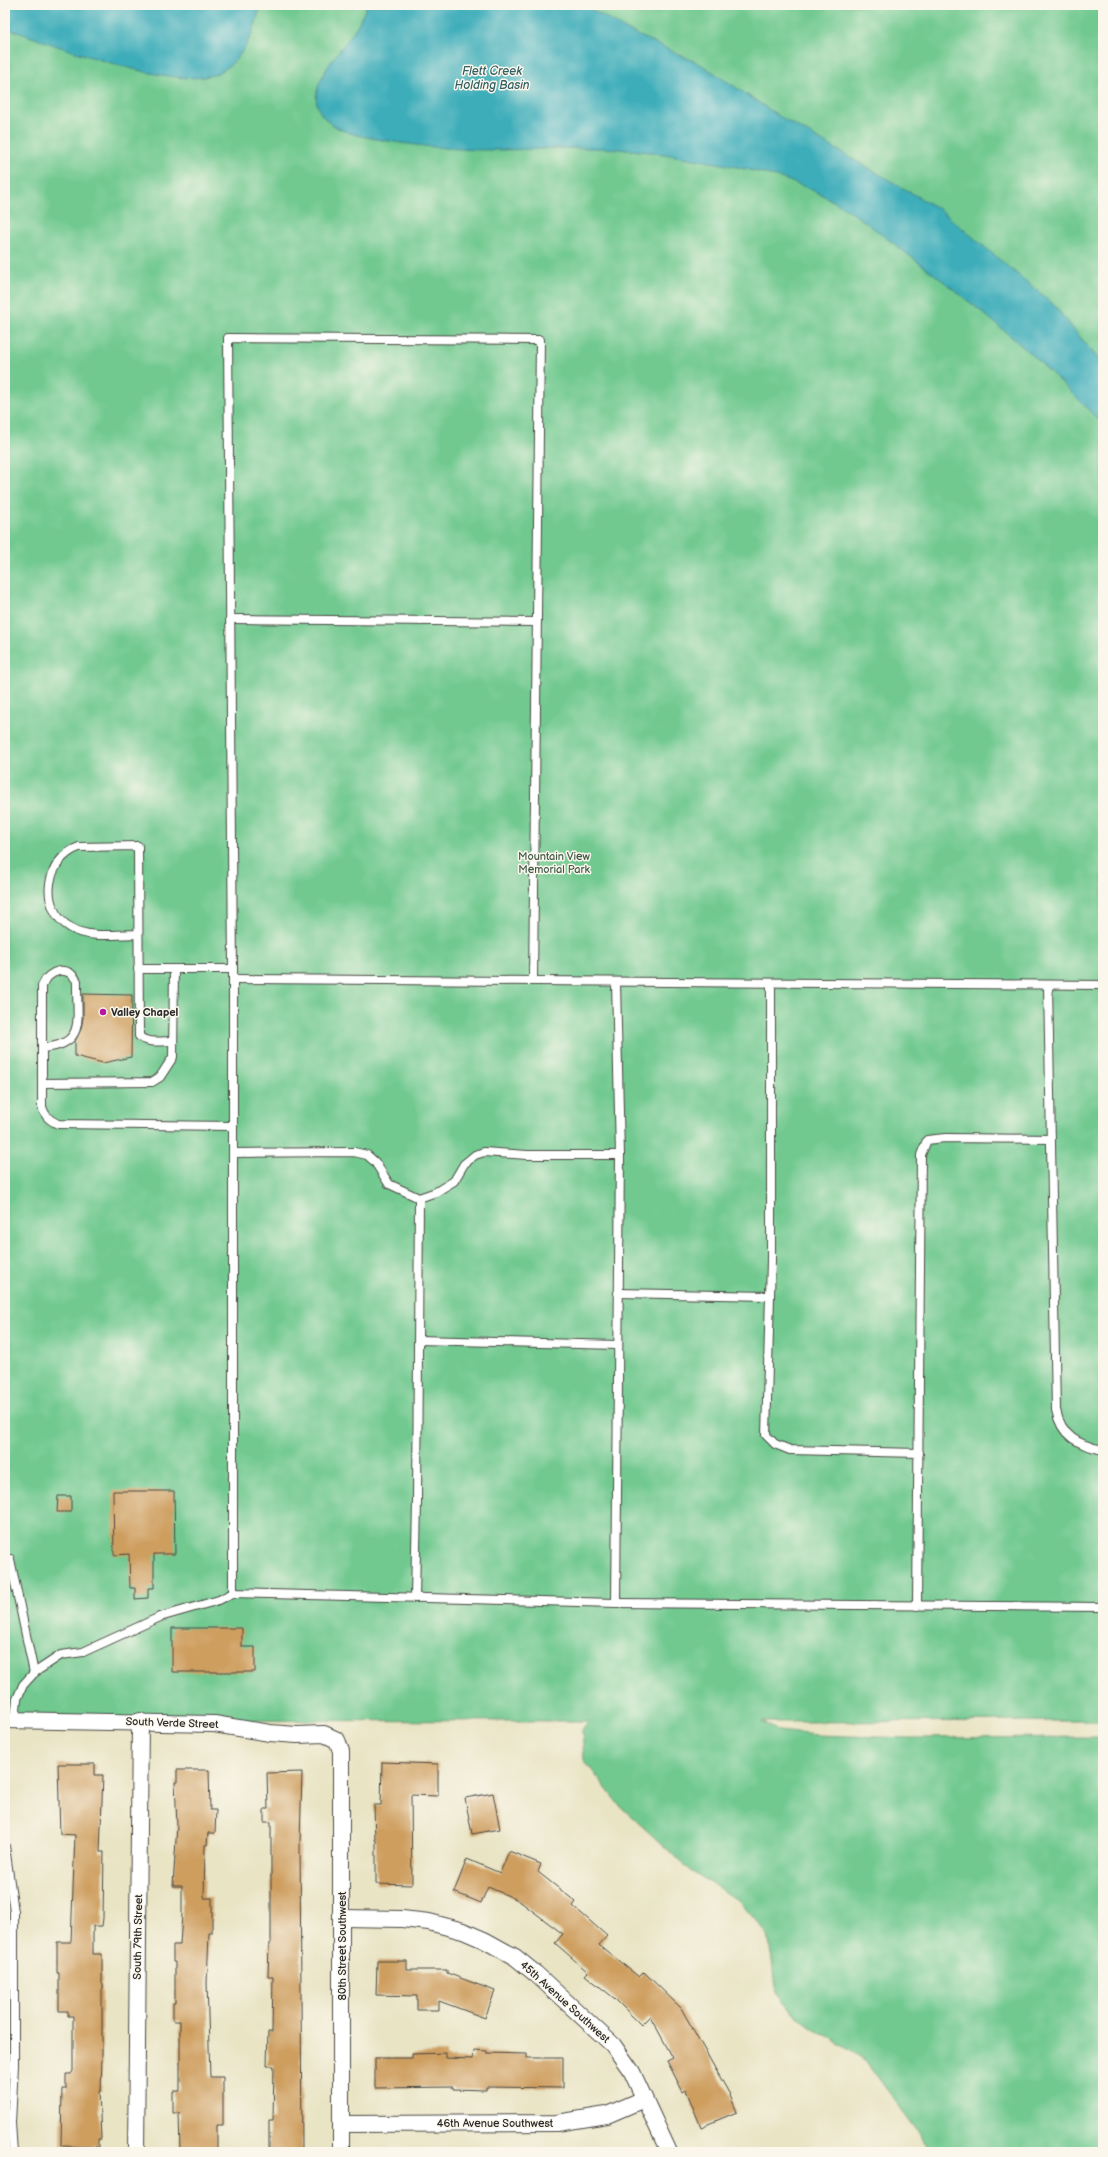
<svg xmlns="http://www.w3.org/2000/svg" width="1108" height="2157" font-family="'Balsamiq Sans',sans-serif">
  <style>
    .green { fill: #71c990; stroke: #4e7a5e }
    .water { fill: #3dadba; stroke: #346c72 }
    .building { fill: #ce9e5f }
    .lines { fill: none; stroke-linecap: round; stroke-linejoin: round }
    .lane-casing { stroke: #484742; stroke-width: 10 }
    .street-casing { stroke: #484742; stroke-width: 18 }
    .lane { stroke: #fff; stroke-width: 8 }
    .street { stroke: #fff; stroke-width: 16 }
    .poi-dot { fill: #b5179e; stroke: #fbf7ec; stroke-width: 1.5 }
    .labels { text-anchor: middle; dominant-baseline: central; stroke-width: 3; stroke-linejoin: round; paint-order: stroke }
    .park-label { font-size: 11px; fill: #405a49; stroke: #fbf7ec }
    .poi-label { font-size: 11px; font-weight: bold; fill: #2b2b2b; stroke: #fbf7ec; text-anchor: start }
    .street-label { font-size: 11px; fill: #2b2b2b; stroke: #fbf7ec }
    .water-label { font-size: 12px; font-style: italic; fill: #325f64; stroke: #fbf7ec }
  </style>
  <rect width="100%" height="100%" fill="#fbf7ec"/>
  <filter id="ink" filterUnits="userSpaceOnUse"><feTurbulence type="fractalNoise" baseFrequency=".025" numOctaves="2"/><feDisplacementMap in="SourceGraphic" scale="8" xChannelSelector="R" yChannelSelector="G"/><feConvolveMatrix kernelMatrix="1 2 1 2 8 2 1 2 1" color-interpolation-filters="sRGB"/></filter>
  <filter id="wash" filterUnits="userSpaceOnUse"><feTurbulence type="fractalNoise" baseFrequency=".012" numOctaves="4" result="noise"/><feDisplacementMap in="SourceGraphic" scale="16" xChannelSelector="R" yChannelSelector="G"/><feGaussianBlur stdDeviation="0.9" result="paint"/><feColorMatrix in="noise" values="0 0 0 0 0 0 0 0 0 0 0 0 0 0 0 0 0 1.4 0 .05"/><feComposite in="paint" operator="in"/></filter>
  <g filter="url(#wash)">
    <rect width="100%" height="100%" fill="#e9e4c4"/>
    <path class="green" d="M5,5h1098v1716l-341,1 17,9 37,4 93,3 194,-1v415h-170l-68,-92 -69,-44 -19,-23 -9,-58 -29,-34 -50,-32 -70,-64 -35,-45 -2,-30 6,-9 -583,-1z"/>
    <g class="water">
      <path d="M5,5h256c-7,27 -18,59 -48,70 -44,15 -161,-32 -208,-47z"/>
      <path d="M367,5h217l45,26 73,34 77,51 160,93 114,95 50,61v60c-59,-64 -128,-121 -197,-172 -25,-19 -51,-40 -78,-55 -32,-18 -71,-27 -106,-34 -34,-6 -70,-13 -104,-15 -42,-3 -84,1 -126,1 -37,0 -74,-4 -110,-10 -21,-4 -46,-7 -60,-25 -20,-26 18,-63 31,-83 6,-9 10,-18 14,-27z"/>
    </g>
    <g id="blocks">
      <g class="building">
        <path d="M83,994l49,1 -1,62 -28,6 -28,-7v-15l6,-12 2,-11z"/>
        <path d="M113,1491h61l1,63h-21v34h-6v10l-13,1v-11h-5l-1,-34 -15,1z"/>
        <path d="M58,1496h13v16h-14z"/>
        <path d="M172,1628h70v19h13v25h-83z"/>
        <path d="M382,1762l56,2v32l-27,-1 1,90 -36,-1v-44h-1l-1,-35h7z"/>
        <path d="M58,1764h37v11h8l-3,77h4l-1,66 -1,8h-9v28h9v103l-1,34h-2l2,48h-3v8l-37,-1 1,-57h4v-15h5l2,-3v-55h-5v-5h-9v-38h-2v-31h14l4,-107 -15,-1z"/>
        <path d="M177,1770h32l1,40h6l-1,23h-7l-1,12h-2l-1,53h8v35h-3l-2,50 3,94h13v48h-6v27h-37l-1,-39h-6v-22h7v-70h-7v-18h2v-41h-2v-17h7l2,-31v-28h-9l4,-61 -2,-43h2z"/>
        <path d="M302,1772l-2,69 2,311h-33v-32h4l1,-54h-7l1,-34h4l1,-55h-5l1,-34h2v-121h-7v-13h4l-1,-36z"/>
        <path d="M493,1793l7,36 -28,5 -7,-36z"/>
        <path d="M509,1851l32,13 -3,8 38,30 -3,4 34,30 -8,9 40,32 5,-5 37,36 48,85 8,19 -36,15 -15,-37 -3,2 -16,-31 6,-3 -23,-42 -9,9 -27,-27 -29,-23 3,-3 -33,-29 8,-9 -45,-34 -30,-13 -7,16 -27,-11 13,-33 33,14z"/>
        <path d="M377,1961h30v9h40v3l48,18 -10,27 -46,-17v9h-22v-14l-41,-1z"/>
        <path d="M474,2050l13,1v2l40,1v4h36v30l-77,-1v3l-33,-1v-2l-78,1v-30h37v-4l34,-1v5l27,1z"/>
      </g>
    </g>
  </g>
  <g filter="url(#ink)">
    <use href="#blocks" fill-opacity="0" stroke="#484742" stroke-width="1"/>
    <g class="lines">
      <defs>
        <g id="lane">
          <path d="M230,619l307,3"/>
          <path d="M138,934c-20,0 -49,5 -67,-6 -33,-19 -26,-69 8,-81l59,-1 1,190c8,8 23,5 34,5"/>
          <path d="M138,969h95"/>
          <path d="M233,979l870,6"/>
          <path d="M533,981l7,-641 -312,-2 5,631v624l383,10 487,4"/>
          <path d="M616,982l4,173 -4,448"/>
          <path d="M771,983v278l-5,174 9,9 15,6 129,3"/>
          <path d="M1048,985l8,425c5,26 22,35 47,40"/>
          <path d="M42,1048c46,-3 34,-31 35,-67 -10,-17 -28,-11 -35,5v121c3,9 7,13 16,17l175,2"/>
          <path d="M42,1083l110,-1 8,-5 13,-20 1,-87"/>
          <path d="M233,1153l121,-1 13,3 8,7 14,22 30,14 -2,304 -2,96"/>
          <path d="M419,1198l17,-6 18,-11 10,-17 11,-9 9,-3 43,3h93"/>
          <path d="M618,1293l152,3"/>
          <path d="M419,1340l199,5"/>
          <path d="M10,1559l24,114"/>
          <path d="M917,1606l4,-451 6,-15 18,-2 106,1"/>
          <path d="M15,1720l2,-21 6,-14 11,-12 27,-18 22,-3 77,-35 59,-17 14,-7"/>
          <path d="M5,1846l9,66v153l-3,58 2,29"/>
        </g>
        <g id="street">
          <path d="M5,1720l209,4 56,9 27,2 27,-1 13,6 4,11v401"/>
          <path d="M343,1918l59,1 27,3 34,9 21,9 31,17 21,17 77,71 19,27 37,80"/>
          <path d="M341,2124l216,-1 50,-8 37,-16"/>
          <path d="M136,2152l4,-431"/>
        </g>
      </defs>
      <use href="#lane" class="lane-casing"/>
      <use href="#street" class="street-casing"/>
      <use href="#lane" class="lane"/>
      <use href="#street" class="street"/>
    </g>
  </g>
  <circle class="poi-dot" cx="103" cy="1012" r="4"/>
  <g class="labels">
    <g class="park-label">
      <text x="554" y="856">Mountain View<tspan x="554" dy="13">Memorial Park</tspan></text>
    </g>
    <g class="poi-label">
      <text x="111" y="1012">Valley Chapel</text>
    </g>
    <g class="street-label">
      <text transform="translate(172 1723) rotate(2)">South Verde Street</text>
      <text transform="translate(138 1937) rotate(-89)">South 79th Street</text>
      <text transform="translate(342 1946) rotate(-90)">80th Street Southwest</text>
      <text transform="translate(565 2002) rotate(42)">45th Avenue Southwest</text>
      <text x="495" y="2123">46th Avenue Southwest</text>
    </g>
    <g class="water-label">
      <text x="492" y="71">Flett Creek<tspan x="492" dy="14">Holding Basin</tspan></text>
    </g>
  </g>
  <rect width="1108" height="2157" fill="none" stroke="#fbf7ec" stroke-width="20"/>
</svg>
